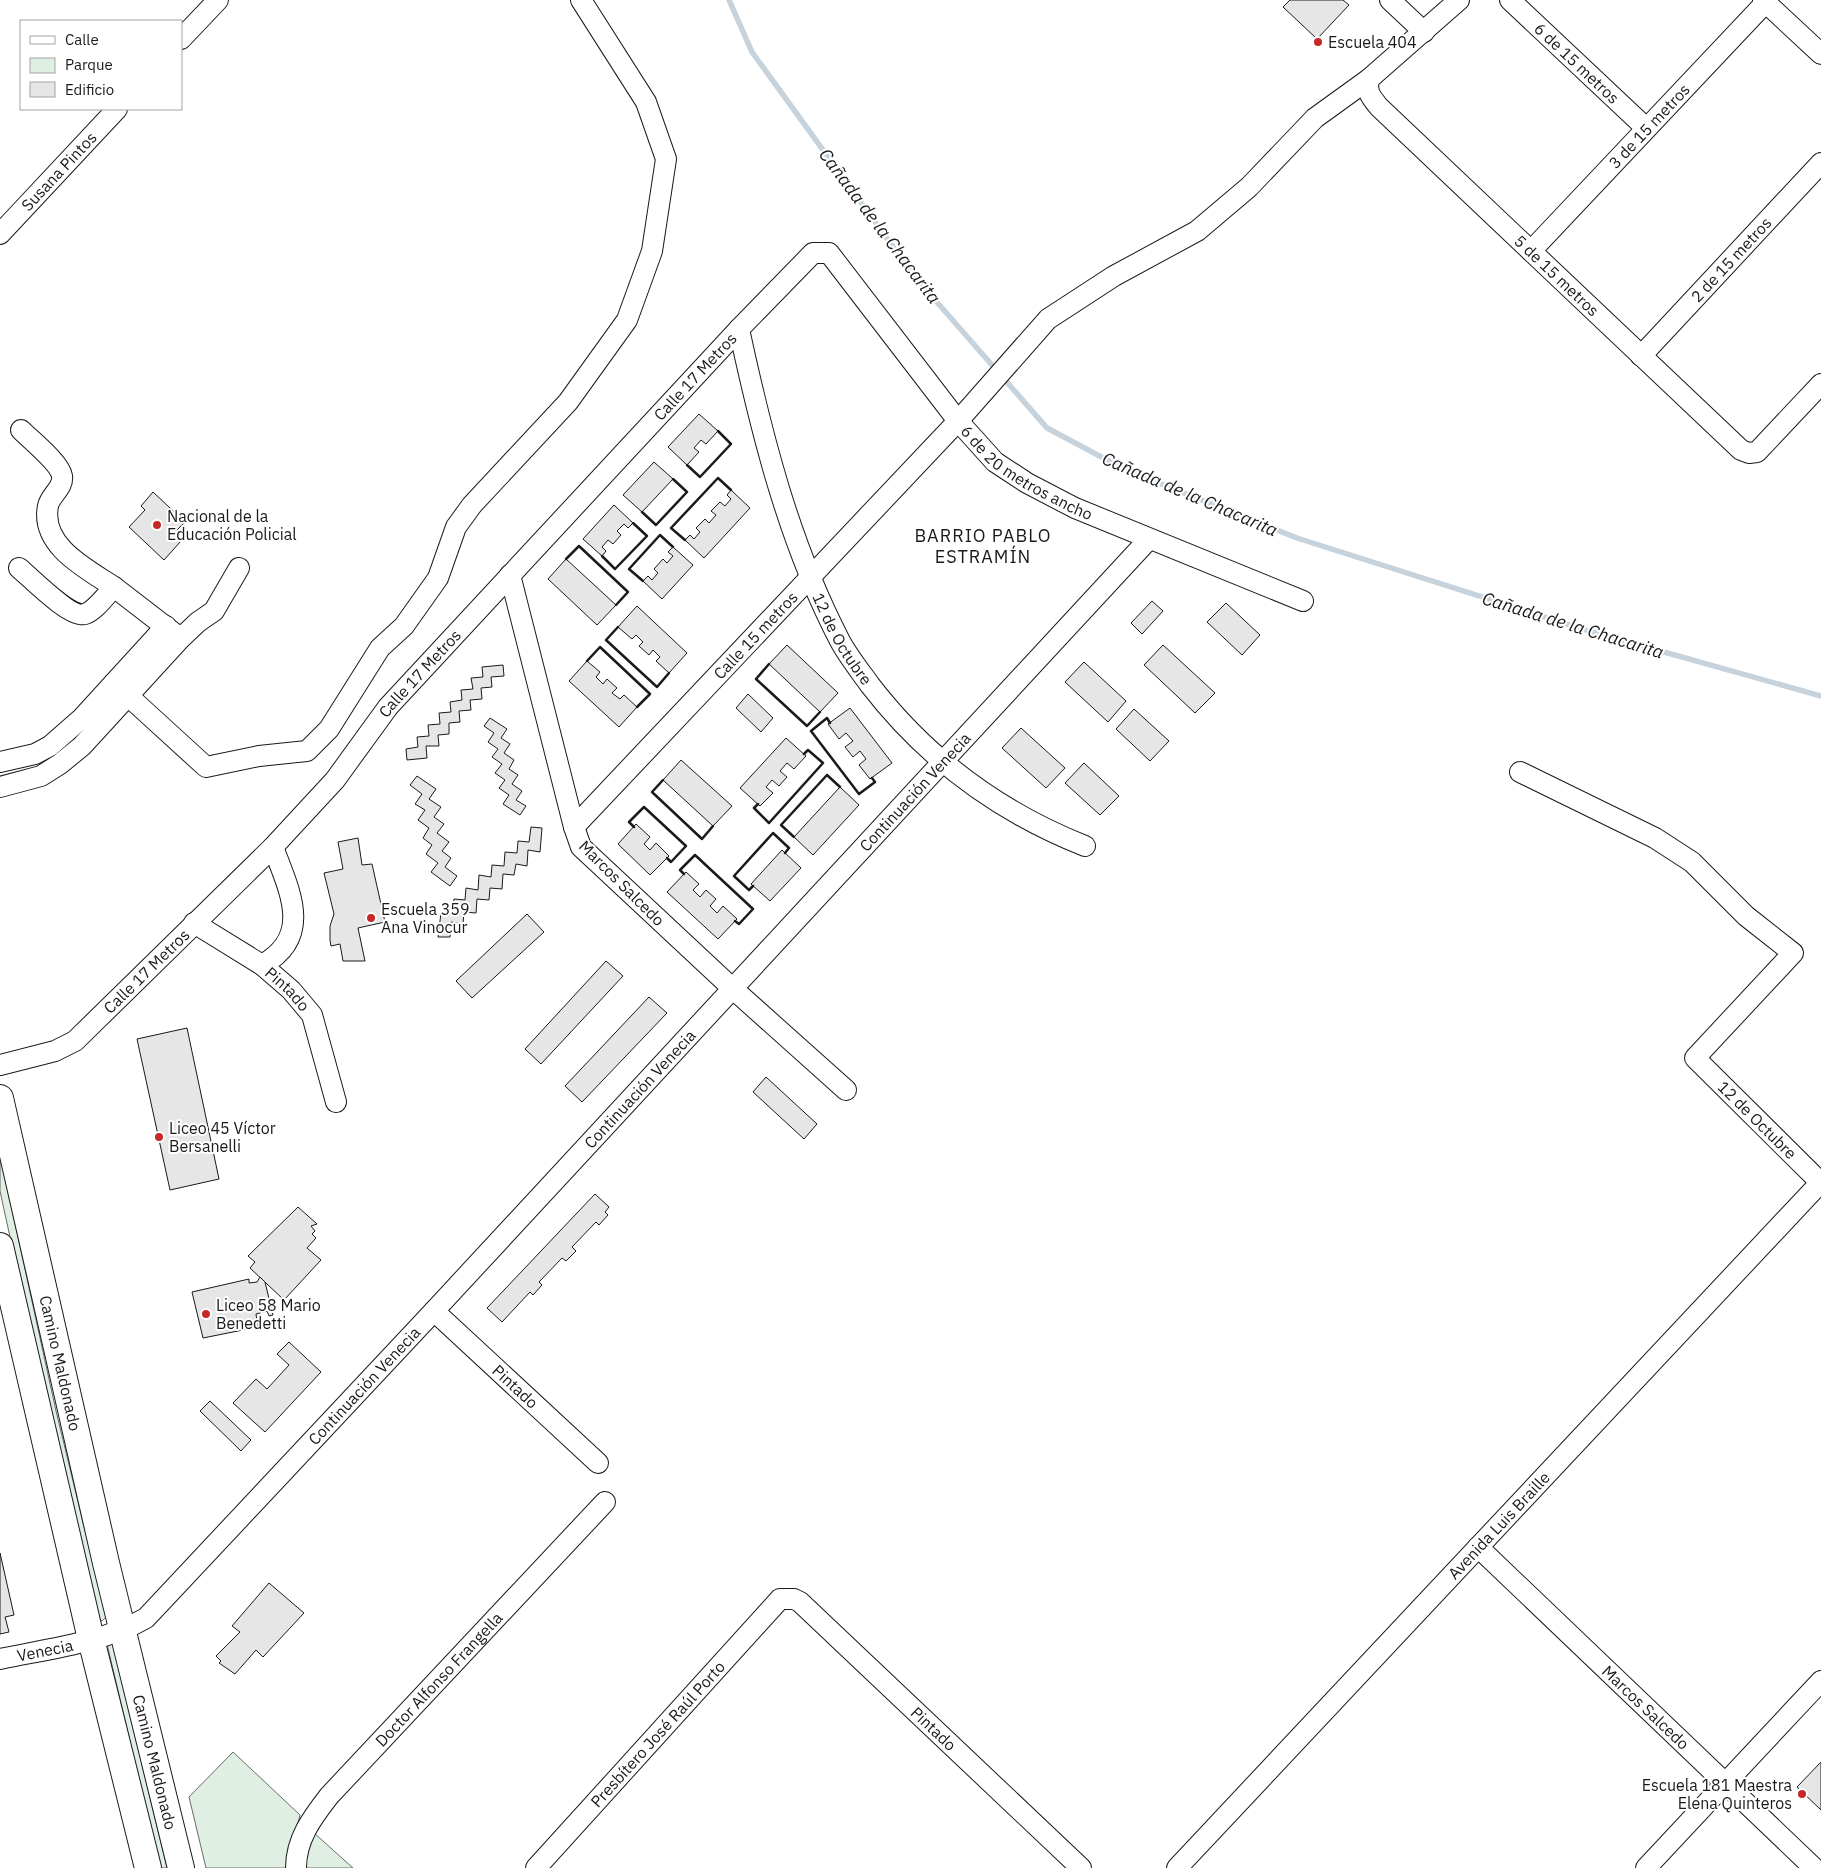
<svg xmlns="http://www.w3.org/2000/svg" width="1821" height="1868" font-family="'IBM Plex Sans',sans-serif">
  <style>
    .green { fill: #e0efe3; stroke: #6a6a6a }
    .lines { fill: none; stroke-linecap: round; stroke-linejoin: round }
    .stream { stroke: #c6d2dc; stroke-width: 5.5 }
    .building { fill: #e6e6e6; stroke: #1a1a1a }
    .minor-casing { stroke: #1a1a1a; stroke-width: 22 }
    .major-casing { stroke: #1a1a1a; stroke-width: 28 }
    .minor { stroke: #fff; stroke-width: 20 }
    .major { stroke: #fff; stroke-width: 26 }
    .wall { stroke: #1a1a1a; stroke-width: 2.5 }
    .poi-dot { fill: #c62828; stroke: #fff; stroke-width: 2 }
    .labels { text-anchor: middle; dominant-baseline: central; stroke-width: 4; stroke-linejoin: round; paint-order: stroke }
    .poi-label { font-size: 16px; fill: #1a1a1a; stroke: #fff; text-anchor: start }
    .street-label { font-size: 16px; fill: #1a1a1a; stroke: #fff }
    .water-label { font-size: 18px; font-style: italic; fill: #1a1a1a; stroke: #fff }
    .neighbourhood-label { font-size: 18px; letter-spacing: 1px; fill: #1a1a1a; stroke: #fff }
  </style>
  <rect width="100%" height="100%" fill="#fff"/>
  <g class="green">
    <path d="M0,1155l56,256 50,206 -4,4 -3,-1 -49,-201 -47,-214 -3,-14z"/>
    <path d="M107,1644h6l54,224h-7z"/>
    <path d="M233,1752l67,63 -14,53h-80l-17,-71z"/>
    <path d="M313,1832l40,36h-50z"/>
  </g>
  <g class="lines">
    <path class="stream" d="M729,0l23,52 163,225 132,151 79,42 171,68 292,93 232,65"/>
  </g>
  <g class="building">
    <path d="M1290,0h53l6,5 -32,34 -34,-32z"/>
    <path d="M699,414l19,17 -12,13 -5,-4 -7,8 5,4 -12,13 -19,-18z"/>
    <path d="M654,462l19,17 -31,33 -19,-17z"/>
    <path d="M731,490l19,18 -46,50 -19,-18 5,-5 4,4 6,-7 -4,-4 9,-9 4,4 7,-8 -5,-4 9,-9 5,4 6,-7 -4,-4z"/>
    <path d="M153,492l32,30 -12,12 8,7 -17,19 -35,-33 16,-17 -4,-4z"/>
    <path d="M614,505l19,18 -5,5 -4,-4 -7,7 4,4 -8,9 -5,-4 -6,7 4,4 -4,5 -19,-17z"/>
    <path d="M673,547l20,18 -31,34 -19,-18 5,-5 4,4 6,-7 -4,-4 9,-10 4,4 6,-7 -5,-4z"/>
    <path d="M566,559l50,46 -19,20 -49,-46z"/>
    <path d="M1152,601l11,10 -21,23 -11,-11z"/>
    <path d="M1226,603l34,32 -18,20 -35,-33z"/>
    <path d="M637,606l50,47 -18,20 -13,-12 4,-4 -7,-7 -4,5 -10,-9 4,-4 -7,-7 -4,4 -14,-12z"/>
    <path d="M787,645l51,48 -18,19 -51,-48z"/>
    <path d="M1163,645l52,48 -20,20 -51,-48z"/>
    <path d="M587,661l13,11 -4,5 7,7 4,-5 10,9 -5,5 8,6 4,-4 13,12 -18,20 -50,-46z"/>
    <path d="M1084,662l42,39 -18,21 -43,-40z"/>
    <path d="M503,665l1,11 -13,1 1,10 -11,1 1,11 -12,1 1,10 -12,1 1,11 -11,1v11l-11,1 1,11h-13l1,12 -20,2 -1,-11 12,-2 -1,-10 12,-1 -1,-11 12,-1 -1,-11 12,-1 -1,-10 12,-2 -1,-10 12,-1 -2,-11 12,-1 -1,-10z"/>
    <path d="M748,694l25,24 -12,14 -25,-24z"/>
    <path d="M850,708l42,55 -22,16 -11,-14 7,-6 -6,-8 -7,6 -8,-10 8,-6 -7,-8 -7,6 -11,-15z"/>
    <path d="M1134,709l35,32 -19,20 -34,-32z"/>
    <path d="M490,718l17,11 -6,9 9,6 -6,9 10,7 -5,9 9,6 -6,9 10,7 -6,9 10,6 -6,9 -17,-11 6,-9 -10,-7 6,-8 -10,-7 7,-9 -10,-7 6,-8 -10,-7 6,-9 -10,-7z"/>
    <path d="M1021,728l44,40 -19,20 -44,-40z"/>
    <path d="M786,738l20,18 -12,13 -7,-6 -7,8 7,6 -8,9 -7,-6 -6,7 7,6 -13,13 -20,-18z"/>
    <path d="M681,760l51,46 -19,20 -50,-46z"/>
    <path d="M1084,763l35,33 -19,19 -35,-32z"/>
    <path d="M417,776l19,13 -7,10 12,8 -7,10 10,7 -7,9 12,9 -7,9 9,7 -6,9 12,9 -7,10 -19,-14 7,-9 -12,-9 6,-9 -9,-7 6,-10 -11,-8 7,-10 -10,-6 7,-10 -12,-9z"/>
    <path d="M840,787l19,18 -46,50 -19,-18z"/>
    <path d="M636,824l14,13 -6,7 6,6 6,-7 13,13 -19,19 -32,-31z"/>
    <path d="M531,827l11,1 -2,24 -12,-2 -1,16 -11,-2 -2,11 -11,-1 -1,15 -12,-1 -1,12 -12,-1 -1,14 -12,-1 -1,12 -12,-2 -1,15h-12l3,-24 11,1 2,-15 11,1 1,-12 12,2 1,-15 12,2 1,-12 12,1 1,-14 12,1 1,-12 11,1z"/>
    <path d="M358,838l4,27 10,-1 13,58 -27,6 7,33h-22l-3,-17 -9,2 -1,-6v-14l4,-12 -10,-41 19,-4 -5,-27z"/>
    <path d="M782,850l19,18 -31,33 -19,-17z"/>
    <path d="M686,872l13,12 -6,6 7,7 6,-7 10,9 -6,7 7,7 6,-7 14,13 -19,20 -51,-47z"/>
    <path d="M527,914l17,18 -72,66 -16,-17z"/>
    <path d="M606,961l17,15 -82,88 -16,-15z"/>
    <path d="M649,997l18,16 -85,89 -17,-16z"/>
    <path d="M187,1028l32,151 -49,11 -33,-151z"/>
    <path d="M766,1077l51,47 -13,15 -51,-47z"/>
    <path d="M595,1194l14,13 -4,5 3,3 -9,10 -3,-3 -24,25 4,4 -10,10 -4,-3 -23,24 3,3 -9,10 -3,-3 -28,30 -15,-14z"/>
    <path d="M298,1207l19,17 -6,2 4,5 -3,3 4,4 -9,10 14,12 -37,40 -34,-32 5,-6 -7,-6z"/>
    <path d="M260,1277l5,5 8,33 -4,1 -2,-5 -11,3 2,13 -55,11 -11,-46 57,-13v4l8,-1z"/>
    <path d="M289,1342l32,30 -56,60 -32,-29 23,-24 11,10 22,-24 -12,-11z"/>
    <path d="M210,1401l41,39 -10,11 -41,-40z"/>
    <path d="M0,1553l14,62 -9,2 4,15 -9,2z"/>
    <path d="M269,1583l35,30 -41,44 -7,-7 -21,24 -16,-11 2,-2 -5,-5 24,-24 -8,-6z"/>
    <path d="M1821,1762v48l-24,-23z"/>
  </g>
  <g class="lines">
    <defs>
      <g id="minor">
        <path d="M1390,0l34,32"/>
        <path id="s1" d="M1459,0l-90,79c-3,13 2,18 10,28l362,343 8,3 8,-1 64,-68"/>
        <path id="s2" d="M1510,0l136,128"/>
        <path d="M1763,0l58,54"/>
        <path d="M181,39l37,-39"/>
        <path id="s3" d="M0,234l117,-125"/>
        <path id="s4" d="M1531,251l237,-251"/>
        <path id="s5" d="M739,329c23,107 50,214 101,312 8,15 20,30 30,44 57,74 129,127 215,161"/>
        <path id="s6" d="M1641,356l180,-193"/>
        <path d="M21,430c10,10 39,33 41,46 2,12 -12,19 -14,30 -8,40 39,63 66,81"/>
        <path d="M19,568c12,10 52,51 66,46 11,-4 21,-19 29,-27l61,47"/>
        <path d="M510,575l64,252 7,20 151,141 114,102"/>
        <path d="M114,683l92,84 53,-11 48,-5 22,-22 51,-81 24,-22 34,-48 18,-51 16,-22 96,-103 59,-82 25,-69 14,-92 -20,-57 -65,-102"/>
        <path d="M0,762l35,-8 15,-8 32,-28 84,-92"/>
        <path id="s7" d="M1520,772l135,66 37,24 54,54 47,37 -98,105 126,125"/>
        <path d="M0,787l41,-11 19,-12 22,-18 98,-107 18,-17 16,-11 25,-43"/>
        <path id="s8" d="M574,827l384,-406 90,-102 66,-43 83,-45 52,-44 66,-69 54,-39"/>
        <path id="s9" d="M194,923l68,42 29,25 21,25 24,87"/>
        <path d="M262,965c52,-29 27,-75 11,-118"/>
        <path id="s10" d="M0,1065l55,-14 20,-10 198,-194 62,-67 53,-73 351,-378 74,-76h16l129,168 37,41 32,21 48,25 228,93"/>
        <path id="s11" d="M434,1311l164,152"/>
        <path id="s12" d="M1478,1547l336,321"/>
        <path id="s13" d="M0,1659c47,-10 103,-16 146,-41l288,-307 715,-772"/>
        <path id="s14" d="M296,1868c0,-29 16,-50 33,-72l276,-294"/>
        <path id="s15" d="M536,1868l244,-269h14l6,3 281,266"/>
        <path id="s16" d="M1177,1868l644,-686"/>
        <path d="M1646,1868l175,-187"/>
      </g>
      <g id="major">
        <path id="s17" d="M0,1098l106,465 75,305"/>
        <path d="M0,1246l91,393 57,229"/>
      </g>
    </defs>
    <use href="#minor" class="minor-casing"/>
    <use href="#major" class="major-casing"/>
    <use href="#minor" class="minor"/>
    <use href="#major" class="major"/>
    <g class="wall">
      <path d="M687,465l13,12 31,-33 -13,-13"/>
      <path d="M642,512l14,13 31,-33 -14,-13"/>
      <path d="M685,540l-14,-12 47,-50 13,12"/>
      <path d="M602,556l13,13 32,-33 -14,-13"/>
      <path d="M566,559l13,-13 49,46 -12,13"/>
      <path d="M643,581l-14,-12 31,-34 13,12"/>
      <path d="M618,627l-12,13 51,47 12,-14"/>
      <path d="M587,661l13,-14 50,47 -13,13"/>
      <path d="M769,664l-13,15 51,47 13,-14"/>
      <path d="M830,723l-3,-5 -16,13 48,63 16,-12 -3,-4"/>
      <path d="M663,780l-11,12 50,47 11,-13"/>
      <path d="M758,804l-4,4 15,15 54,-60 -15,-13 -4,4"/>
      <path d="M634,827l-5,-5 15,-15 42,39 -15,16 -4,-4"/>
      <path d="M794,837l-13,-12 46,-50 13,12"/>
      <path d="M684,874l-4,-4 15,-15 58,54 -14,15 -4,-3"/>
      <path d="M753,886l-4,4 -15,-14 39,-43 16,15 -4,5"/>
    </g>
  </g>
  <g class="poi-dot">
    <circle cx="1318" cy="42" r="5"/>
    <circle cx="157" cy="525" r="5"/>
    <circle cx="371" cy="918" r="5"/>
    <circle cx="159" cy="1137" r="5"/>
    <circle cx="206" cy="1314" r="5"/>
    <circle cx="1802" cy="1794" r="5"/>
  </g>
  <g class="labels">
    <g class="poi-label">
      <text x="1328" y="42">Escuela 404</text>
      <text x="167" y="516">Nacional de la<tspan x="167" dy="18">Educación Policial</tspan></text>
      <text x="381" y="909">Escuela 359<tspan x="381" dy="18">Ana Vinocur</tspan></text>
      <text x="169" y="1128">Liceo 45 Víctor<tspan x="169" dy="18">Bersanelli</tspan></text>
      <text x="216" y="1305">Liceo 58 Mario<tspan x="216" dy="18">Benedetti</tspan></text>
      <text x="1792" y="1785" text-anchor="end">Escuela 181 Maestra<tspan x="1792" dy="18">Elena Quinteros</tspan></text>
    </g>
    <g class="street-label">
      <text stroke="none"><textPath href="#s2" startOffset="92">6 de 15 metros</textPath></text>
      <text stroke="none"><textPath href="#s4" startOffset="172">3 de 15 metros</textPath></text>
      <text stroke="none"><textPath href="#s3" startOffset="86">Susana Pintos</textPath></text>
      <text stroke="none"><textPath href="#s6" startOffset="132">2 de 15 metros</textPath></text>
      <text stroke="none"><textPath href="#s1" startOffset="396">5 de 15 metros</textPath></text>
      <text stroke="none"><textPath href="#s10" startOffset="989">Calle 17 Metros</textPath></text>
      <text stroke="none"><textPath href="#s10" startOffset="1475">6 de 20 metros ancho</textPath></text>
      <text stroke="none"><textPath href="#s8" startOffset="264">Calle 15 metros</textPath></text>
      <text stroke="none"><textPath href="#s5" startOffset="328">12 de Octubre</textPath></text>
      <text stroke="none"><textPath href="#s10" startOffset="584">Calle 17 Metros</textPath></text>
      <text stroke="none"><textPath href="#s13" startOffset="1281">Continuación Venecia</textPath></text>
      <text transform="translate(622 883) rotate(45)">Marcos Salcedo</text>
      <text stroke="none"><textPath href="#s10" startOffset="179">Calle 17 Metros</textPath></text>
      <text stroke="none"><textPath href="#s9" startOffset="115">Pintado</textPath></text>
      <text stroke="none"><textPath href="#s13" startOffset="876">Continuación Venecia</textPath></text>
      <text stroke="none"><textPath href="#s7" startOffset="562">12 de Octubre</textPath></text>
      <text stroke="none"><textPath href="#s17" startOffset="272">Camino Maldonado</textPath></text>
      <text stroke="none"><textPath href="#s13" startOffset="471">Continuación Venecia</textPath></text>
      <text stroke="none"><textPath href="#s11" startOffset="111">Pintado</textPath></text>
      <text stroke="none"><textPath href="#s16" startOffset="470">Avenida Luis Braille</textPath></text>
      <text stroke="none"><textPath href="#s13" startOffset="46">Venecia</textPath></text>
      <text stroke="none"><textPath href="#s14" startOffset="241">Doctor Alfonso Frangella</textPath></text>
      <text stroke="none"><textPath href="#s12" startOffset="232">Marcos Salcedo</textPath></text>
      <text stroke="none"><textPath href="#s15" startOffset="568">Pintado</textPath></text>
      <text stroke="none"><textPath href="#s15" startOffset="181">Presbítero José Raúl Porto</textPath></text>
      <text stroke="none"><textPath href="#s17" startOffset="682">Camino Maldonado</textPath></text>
    </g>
    <g class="water-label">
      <text transform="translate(880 226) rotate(53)">Cañada de la Chacarita</text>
      <text transform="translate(1190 494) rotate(23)">Cañada de la Chacarita</text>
      <text transform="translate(1573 625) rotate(17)">Cañada de la Chacarita</text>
    </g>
    <g class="neighbourhood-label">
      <text x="983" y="535">BARRIO PABLO<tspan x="983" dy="21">ESTRAMÍN</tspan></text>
    </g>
  </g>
  <rect x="20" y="20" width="162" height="90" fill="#ffffff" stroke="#a3a3a3"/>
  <rect x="30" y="36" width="25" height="8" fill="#ffffff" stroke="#a3a3a3"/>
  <text x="65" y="45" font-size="15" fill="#1a1a1a">Calle</text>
  <rect x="30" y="58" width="25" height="15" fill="#e0efe3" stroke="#a3a3a3"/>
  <text x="65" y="70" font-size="15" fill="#1a1a1a">Parque</text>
  <rect x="30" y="82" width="25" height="15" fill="#e6e6e6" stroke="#a3a3a3"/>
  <text x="65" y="95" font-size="15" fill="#1a1a1a">Edificio</text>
</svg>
